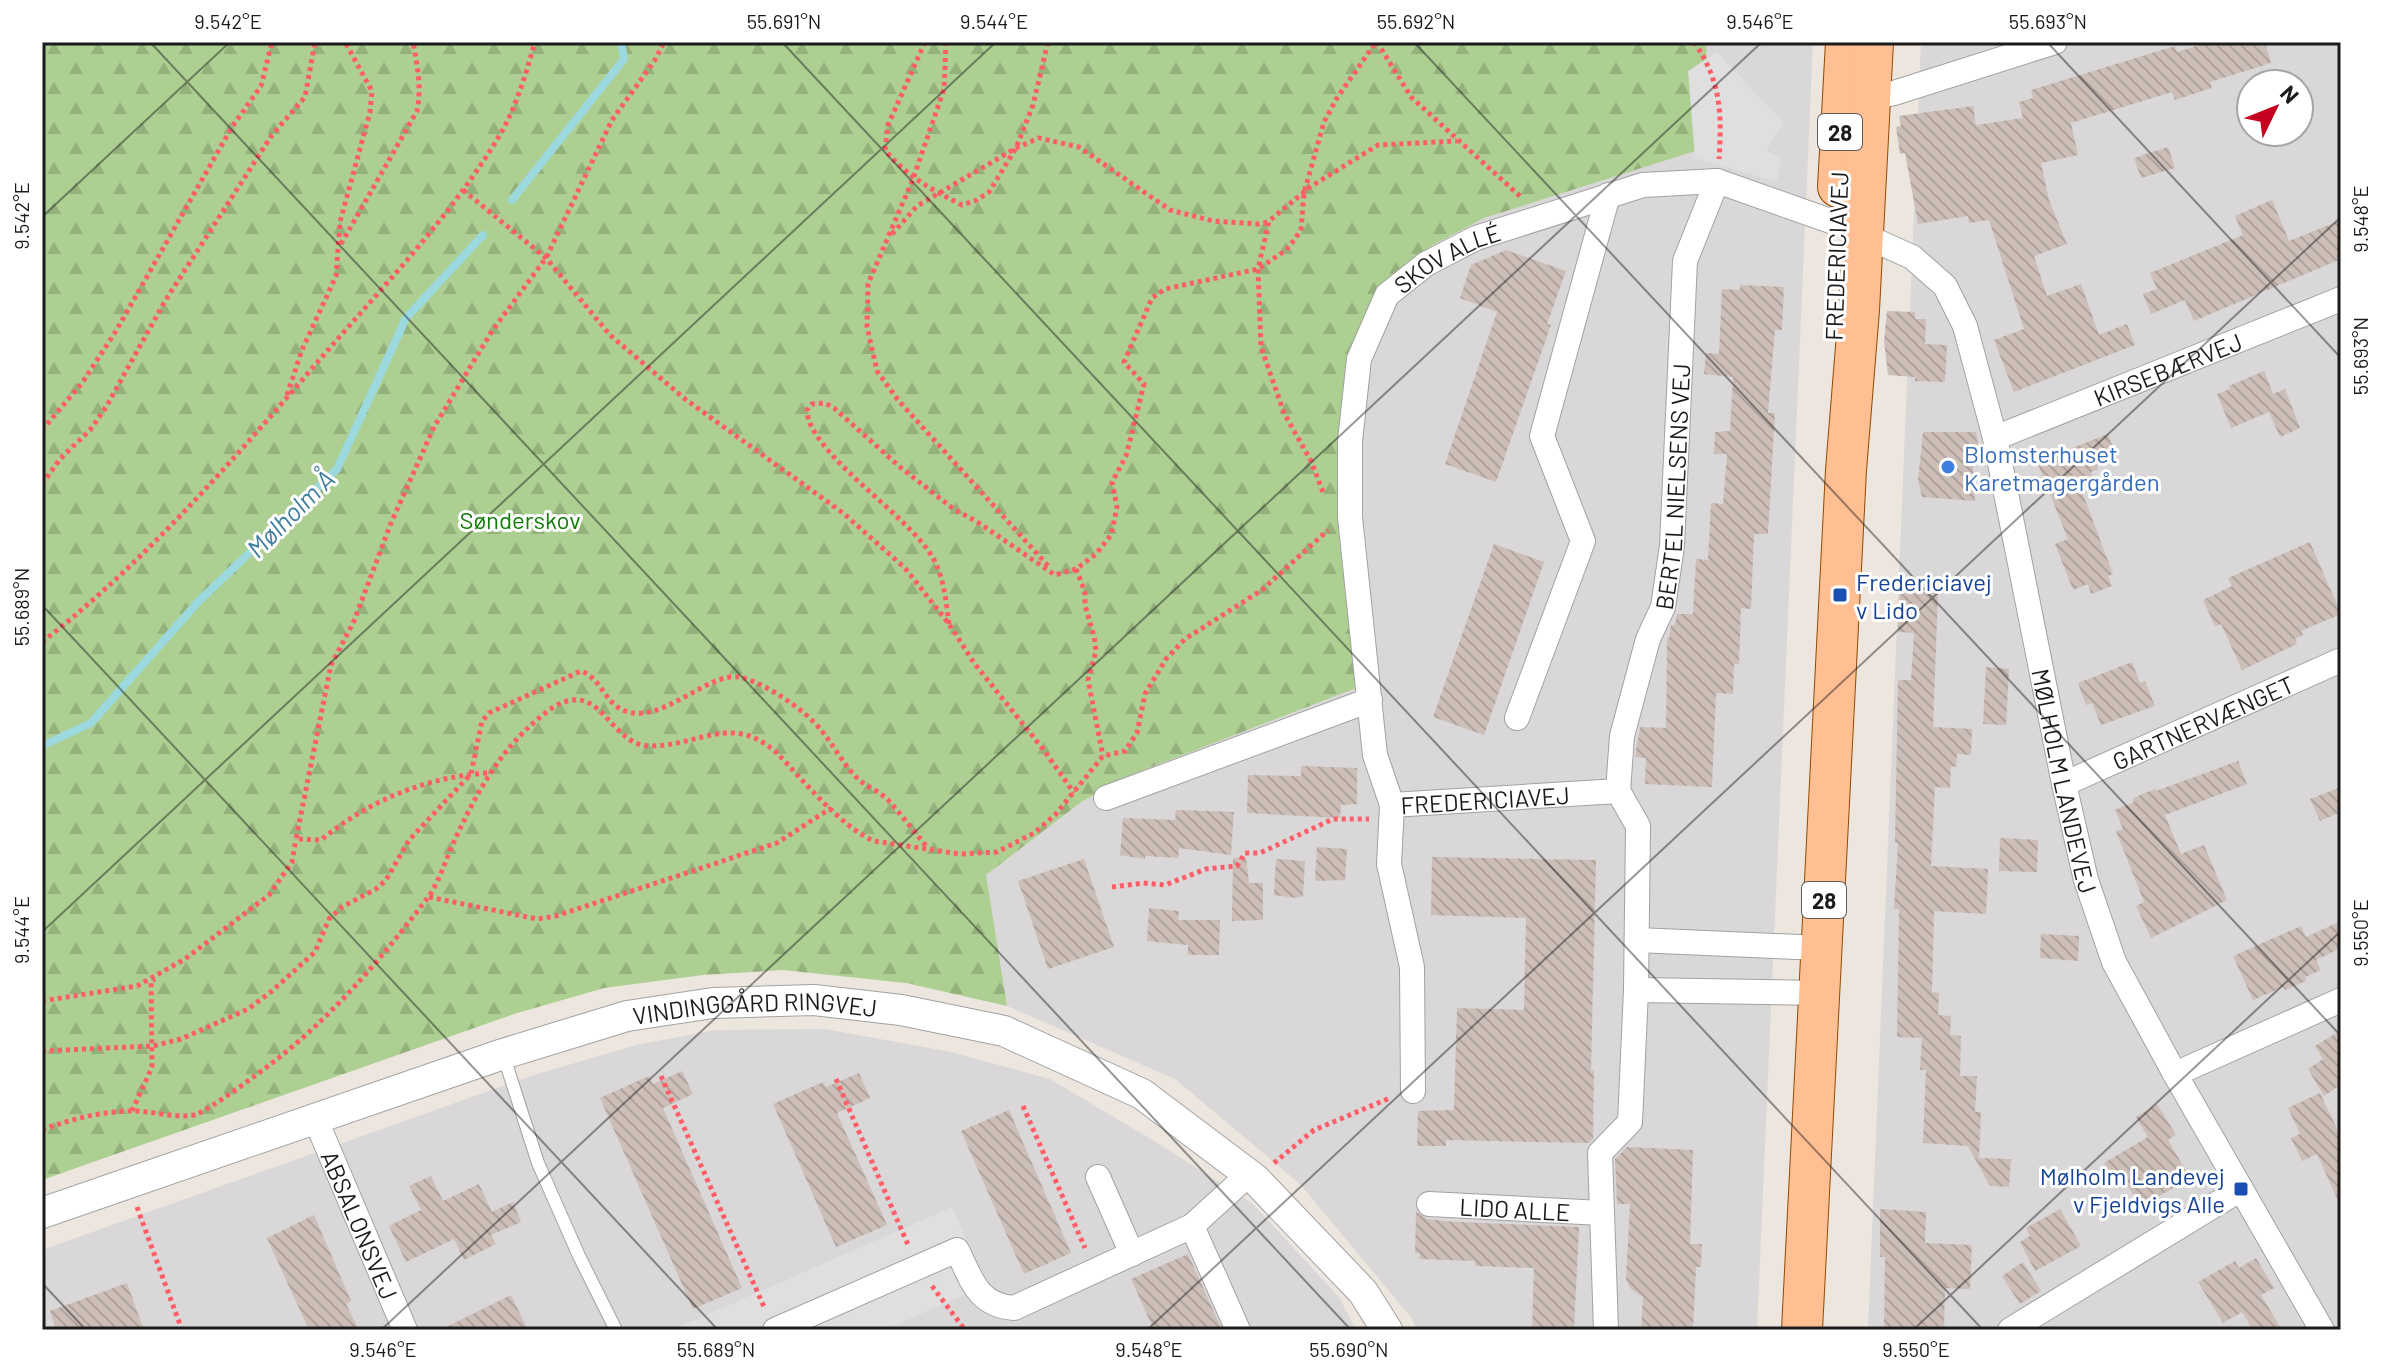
<svg xmlns="http://www.w3.org/2000/svg" width="2383" height="1372" font-family="Barlow,sans-serif">
  <style>
    .residential { fill: #d9d7d8; fill-rule: evenodd }
    .forest { fill: url(#forest-firs) }
    .parking { fill: #dfdfdf }
    .lines { fill: none; stroke-linecap: round; stroke-linejoin: round }
    .stream { stroke: #9cd9de; stroke-width: 8 }
    .building { fill: url(#building-back-hatch) }
    .service-casing { stroke: #a2a2a2; stroke-width: 14 }
    .minor-casing { stroke: #a2a2a2; stroke-width: 26 }
    .tertiary-casing { stroke: #a2a2a2; stroke-width: 32 }
    .primary-casing { stroke: #914a00; stroke-width: 42 }
    .path { stroke: #ff5e67; stroke-width: 5; stroke-dasharray: 4 4; stroke-linecap: butt }
    .service { stroke: #fff; stroke-width: 12 }
    .minor { stroke: #fff; stroke-width: 24 }
    .tertiary { stroke: #fff; stroke-width: 30 }
    .primary { stroke: #ffbf92; stroke-width: 40 }
    .ticks { fill: none; stroke: #1b1b1b; stroke-width: 2; stroke-opacity: 0.45 }
    .shop-dot { fill: #3f7fe0; stroke: #fff; stroke-width: 3 }
    .transit-dot { fill: #1a4fb4; stroke: #fff; stroke-width: 3 }
    .labels { text-anchor: middle; dominant-baseline: central; stroke-width: 6; stroke-linejoin: round; paint-order: stroke }
    .shield { fill: #fff; stroke: #5f5f5f; stroke-width: 2 }
    .shield-label { font-size: 22px; font-weight: bold; fill: #1b1b1b }
    .street-label { font-size: 24px; fill: #1b1b1b; stroke: #fff }
    .shop-label { font-size: 24px; fill: #366cbe; stroke: #fff; text-anchor: start }
    .park-label { font-size: 24px; fill: #0e7c05; stroke: #fff }
    .transit-label { font-size: 24px; fill: #164399; stroke: #fff; text-anchor: start }
    .water-label { font-size: 26px; font-style: italic; fill: #3e7d9e; stroke: #fff }
    .neatline { fill: none; stroke: #1b1b1b; stroke-width: 3 }
    .ticks-label { font-size: 20px; text-anchor: middle; fill: #1b1b1b }
  </style>
  <defs>
    <pattern id="forest-firs" width="22" height="20" patternUnits="userSpaceOnUse" patternTransform="scale(2)"><rect width="22" height="20" fill="#adcf91"/><path d="M5 1l3.5 6h-7zM16 11l3.5 6h-7z" fill="#94b17c"/></pattern>
    <pattern id="building-back-hatch" width="6" height="6" patternUnits="userSpaceOnUse" patternTransform="scale(2)"><rect width="6" height="6" fill="#cdbeb8"/><path d="M-1 5l2 2M0 0l6 6M5-1l2 2" fill="none" stroke="#afa39e"/></pattern>
  </defs>
  <rect width="100%" height="100%" fill="#ede6df"/>
  <g class="residential">
    <path d="M1706,42h107l-56,1288h-340l-7,-14 -110,-132 -125,-105 -168,-73 -22,-131 95,-72 43,-25 236,-91 -19,-197 39,-197 52,-47 53,-28 226,-72z"/>
    <path d="M1921,42h420v1288h-473zM2251,84h48v48h-48z"/>
    <path d="M825,1029l126,23 99,27 104,62 98,62 87,94 17,33h-1314v-80l489,-174 105,-31 79,-15z"/>
  </g>
  <path class="forest" d="M42,42h1664l5,104 -227,72 -53,28 -52,47 -32,82 12,312 -236,91 -43,25 -94,72 21,131 -101,-23 -123,-13 -80,5 -99,13 -90,26 -472,166z"/>
  <g class="parking">
    <path d="M1717,52l67,71 -18,28 16,6 -5,25 -82,-24 -7,-87z"/>
    <path d="M952,1207l35,78 -103,45h-212z"/>
  </g>
  <g class="lines">
    <g class="stream">
      <path d="M512,200l112,-141 -3,-17"/>
      <path d="M42,746l49,-23 107,-121 139,-133 69,-151 77,-83"/>
    </g>
  </g>
  <g class="building">
    <path d="M2209,42h56l6,21 -61,19 2,6 -37,12 -3,-8 -101,31 7,32 -37,8 8,37 18,44 -33,12 13,40 34,-12 18,51 28,-11 8,21 -121,47 -20,-52 30,-11 -35,-109 -20,3 -1,-7 -50,8 -13,-71 -5,1 -4,-27 5,-1 -2,-10 74,-10 3,19 47,-7 -4,-16 14,-4 -2,-8 144,-44 2,6z"/>
    <path d="M2168,147l7,21 -34,10 -7,-20z"/>
    <path d="M2272,200l17,41 52,-21v39l-147,62 -9,-21 -34,14 -8,-20 14,-5 -7,-16 93,-38 -8,-19z"/>
    <path d="M1506,250l60,21 -19,53 4,1 -55,157 -51,-18 52,-152 -37,-14 11,-33z"/>
    <path d="M1740,285l44,2 -2,43h-7l-7,83h7l-7,121h-14l-3,75 -10,-1 -2,56h-5l-1,30 -17,-1 -4,94 -67,-3 1,-26 -11,-1 5,-30 26,1 1,-90h2l2,-13h4l2,-11h16l3,-55 12,1 3,-57 12,1 4,-50h-13l1,-22 15,-1 3,-54 -29,-3 2,-21 13,1 3,-65 18,1z"/>
    <path d="M1887,311l28,1v7h11l-1,25 22,1 -2,37 -30,-1v-4l-27,-2 -4,-34z"/>
    <path d="M2264,371l9,23 12,-5 15,39 -20,9 -11,-25 -38,16 -14,-34 13,-5 -1,-3z"/>
    <path d="M1923,432h53l5,32 -8,1 2,36 -53,-4 -4,-17z"/>
    <path d="M2108,434l7,19 -20,8 3,8 -7,3 4,12 -14,5 32,85 -5,2 4,10 -21,8 -3,-10 -15,6 -18,-46 13,-5 -31,-77z"/>
    <path d="M2310,542l31,72 -40,17 2,4 -8,4 2,5 -55,26 -21,-46 -6,2 -12,-26 29,-14 -4,-8z"/>
    <path d="M1494,544l50,18 -60,173 -51,-18z"/>
    <path d="M1900,591l38,2 -5,134 39,2 -1,26 -14,-1 -1,13 -5,-1 -1,22 -15,-1 -4,79 57,3 -2,45 -52,-3 -2,81 7,1 -1,22 13,1 -1,19 11,1 -1,40h17l-2,36h6l-2,46 32,1 -2,28 -19,-1 -22,-40 -45,-3 3,-73h-6l2,-32 -25,-1 2,-128h-5l4,-66h-3l3,-163h13l3,-47 -16,-1z"/>
    <path d="M2132,662l8,21 5,-2 10,25 -54,19 -9,-22 -6,2 -8,-22z"/>
    <path d="M1986,667l23,2 -3,56 -23,-1z"/>
    <path d="M2238,761l9,23 -82,31 16,39 23,-9 23,55 -76,38 -15,-32 8,-4 -28,-71 7,-2 -8,-19 19,-8 -1,-4 22,-9 1,2z"/>
    <path d="M1301,766l56,2v36l-16,1 -1,13 -93,-5 1,-38 53,1z"/>
    <path d="M2341,787v25l-21,9 -10,-22z"/>
    <path d="M1176,810l58,2 -3,43 -52,-7 -1,10 -33,-2v3l-25,-4 3,-37 52,2z"/>
    <path d="M2000,838l38,2 -1,32 -38,-1z"/>
    <path d="M1317,847l30,2 -2,31 -30,1z"/>
    <path d="M1432,857l164,3 -5,211h3l-1,68 -4,4 -143,-3v6h-29l1,-35 36,-1 3,-102 67,2 2,-92 -95,-3z"/>
    <path d="M1233,858h13l3,25h14v37l-31,1z"/>
    <path d="M1084,859l30,88 -66,22 -30,-88z"/>
    <path d="M1276,859l29,2 -2,35 -7,2 -22,-3z"/>
    <path d="M1149,908l30,3 -1,9h42l-1,35h-31v-10l-41,-4z"/>
    <path d="M2341,921v27l-25,12 5,10 -16,7 1,4 -21,9 -2,-3 -30,13 -20,-44 68,-30 5,11z"/>
    <path d="M2041,934l38,2 -1,25 -38,-3z"/>
    <path d="M2341,1030v59l-2,-3 -15,10 -16,-27 15,-10 -8,-13z"/>
    <path d="M682,1071l11,23 -30,14 79,180 -49,21 -93,-211 49,-22 4,8z"/>
    <path d="M859,1073l11,25 -33,15 50,112 -51,22 -63,-143 50,-22 3,5z"/>
    <path d="M2320,1093l21,44v70l-24,-53 -15,7 -11,-23 9,-4 -12,-26z"/>
    <path d="M2157,1104l19,31 -8,5 22,38 -49,29 -14,-22 -8,4 -15,-26 44,-26 -12,-20z"/>
    <path d="M1009,1110l62,143 -47,21 -63,-143z"/>
    <path d="M1627,1147l66,3 -3,94h12l-1,23h-5l-3,63h-52l2,-33 -12,-8 -5,-10 4,-75h-13l-2,-45z"/>
    <path d="M431,1176l12,25 36,-17 13,28 21,-10 8,20 -30,13 5,9 -32,16 -10,-21 -48,23 -17,-36 32,-16 -12,-24z"/>
    <path d="M1880,1209l46,3 -1,31 47,2 -2,44 -25,-1 -1,42h-60l1,-73h-5z"/>
    <path d="M2060,1209l21,37 -46,25 -15,-29 10,-6 -4,-8z"/>
    <path d="M1416,1212l11,7 29,3 123,5 -5,103 -42,-2 2,-60 -59,-2v-5l-56,-2 1,-6h-5z"/>
    <path d="M314,1215l37,86 -5,3 13,26h-50l-42,-92z"/>
    <path d="M1188,1254l34,76h-68l-23,-51z"/>
    <path d="M2256,1258l18,30 -13,7 21,35h-29l-11,-18 -19,11 -25,-41 37,-21 4,7z"/>
    <path d="M2023,1262l18,29 -21,13 -18,-28z"/>
    <path d="M127,1283l17,47h-88l-6,-19z"/>
    <path d="M511,1295l17,35h-88z"/>
  </g>
  <g class="lines">
    <defs>
      <path id="service" d="M503,1054l35,109 41,93 37,74"/>
      <g id="minor">
        <path d="M1871,98l23,-5 161,-51"/>
        <path id="s1" d="M1995,438l346,-139"/>
        <path d="M1517,718l66,-177 -41,-105 66,-241"/>
        <path id="s2" d="M2064,784l277,-124"/>
        <path id="s3" d="M1618,791l4,-55 26,-97 15,-32 9,-61 13,-285 32,-80"/>
        <path d="M1106,798l264,-98"/>
        <path id="s4" d="M1392,805l-17,-50 -25,-238v-76l9,-82 28,-64 39,-31 50,-26 167,-53 74,-4 119,42 76,34 33,29 20,40 30,112 69,346 22,96 28,82 61,112 147,256"/>
        <path d="M1637,940l184,8"/>
        <path d="M1636,990l184,3"/>
        <path d="M2175,1074l166,-74"/>
        <path id="s5" d="M1413,1091l-1,-124 -23,-103 3,-59 226,-14"/>
        <path id="s6" d="M315,1118l90,212"/>
        <path d="M1098,1177l34,77"/>
        <path id="s7" d="M1429,1204l173,9"/>
        <path d="M1192,1226l46,104"/>
        <path d="M775,1330l182,-80c15,30 20,55 57,58l178,-82 57,-52"/>
        <path d="M1606,1330l-6,-177 30,-31 6,-132 2,-164 -20,-35"/>
        <path d="M2010,1330l231,-141"/>
      </g>
      <g id="tertiary">
        <path id="s8" d="M42,1213l461,-159 124,-38 86,-13 101,-3 87,10 103,21 138,63 113,85 108,113 24,38"/>
      </g>
      <g id="primary">
        <path d="M1838,187l8,-145"/>
        <path d="M1802,1330l44,-860 13,-160 14,-268"/>
      </g>
    </defs>
    <use href="#service" class="service-casing"/>
    <use href="#minor" class="minor-casing"/>
    <use href="#tertiary" class="tertiary-casing"/>
    <use href="#primary" class="primary-casing"/>
    <g class="path">
      <path d="M925,42l-37,83 -3,25c21,26 47,40 77,55l15,-5 12,-8 27,-44 17,-43 15,-63"/>
      <path d="M946,42l-2,47 -31,90 -45,105 -1,43 10,44 21,29 152,168"/>
      <path d="M1377,42l34,55 111,101"/>
      <path d="M1694,42c27,39 28,71 25,117"/>
      <path d="M463,190l83,68 64,77 75,64 158,114 62,55 44,56 25,39 69,86 31,44"/>
      <path d="M892,234l25,-28 99,-58 23,-10 40,9 91,63 43,11 45,3 11,-2"/>
      <path d="M341,244l76,-133c5,-24 0,-46 -4,-69"/>
      <path d="M287,395l15,-45 34,-74 4,-54 30,-110 2,-21 -27,-49"/>
      <path d="M42,430l40,-47 34,-52 116,-204 29,-41 11,-44"/>
      <path d="M42,484l18,-25 30,-29 16,-23 59,-106 107,-166 33,-38 10,-55"/>
      <path d="M1323,492l-12,-31 -27,-48 -23,-66 -3,-78 11,-48 41,-34 68,-42 79,-4"/>
      <path d="M1076,569l9,23v13l9,31 2,15 -8,29 15,76"/>
      <path d="M949,624c-3,-23 -5,-46 -16,-66 -23,-42 -125,-105 -126,-148l5,-6 13,-1 9,5 66,59 55,43 21,11 79,54 21,-6 20,-15 15,-19 6,-28 -5,-25 14,-26 18,-72 -20,-22 28,-64 13,-9 93,-20 28,-19 9,-11 6,-10 3,-36 20,-71 13,-24 39,-56"/>
      <path d="M42,642c110,-85 202,-195 293,-300 58,-66 121,-133 166,-209 16,-28 25,-60 34,-91"/>
      <path d="M487,773c-61,4 -119,28 -166,67l-25,-1 35,-174 23,-44 37,-98 43,-96 58,-96 54,-73 66,-138 43,-60 9,-18"/>
      <path d="M1112,887l31,-4 22,2 41,-16 31,-3 8,-13h15l73,-34h36"/>
      <path d="M429,897l108,22 19,-3 221,-73 54,-35"/>
      <path d="M42,1001l95,-15 48,-27 84,-64 23,-33 4,-23"/>
      <path d="M42,1051l111,-5 28,-7 67,-30 24,-18 43,-39 14,-33 13,-12 34,-18 10,-9 23,-40 62,-66 11,-53 7,-8 92,-42c21,8 24,33 44,40 36,14 83,-39 114,-34 25,5 66,33 82,53 13,16 22,34 37,49 9,8 21,12 30,21 14,15 26,32 39,47"/>
      <path d="M661,1076l104,233"/>
      <path d="M836,1079l73,168"/>
      <path d="M1023,1106l62,142"/>
      <path d="M132,1111l20,-44 -1,-86 4,-2"/>
      <path d="M42,1130c29,-11 57,-18 88,-19 17,-1 53,9 67,3 18,-8 58,-38 75,-51 59,-45 109,-104 154,-163 12,-15 18,-36 26,-54 21,-46 42,-87 79,-121 12,-10 25,-23 41,-25 33,-4 44,48 80,46 49,-1 80,-33 125,7 25,26 64,74 97,88l86,13 37,-2 37,-19 21,-18 48,-59 22,-5 12,-18 8,-39 21,-35 19,-20 77,-49 66,-60"/>
      <path d="M1274,1163l40,-33 76,-32"/>
      <path d="M137,1207l45,123"/>
      <path d="M932,1286l33,44"/>
    </g>
    <use href="#service" class="service"/>
    <use href="#minor" class="minor"/>
    <use href="#tertiary" class="tertiary"/>
    <use href="#primary" class="primary"/>
  </g>
  <path class="ticks" d="M150,42l1201,1288M782,42l1201,1288M1414,42l927,994M2047,42l294,316M42,217l188,-175M42,605l676,725M42,932l954,-890M42,1283l44,47M381,1330l1381,-1288M1147,1330l1194,-1113M1913,1330l428,-399"/>
  <circle class="shop-dot" cx="1948" cy="467" r="8"/>
  <g class="transit-dot">
    <rect x="1832" y="587" width="16" height="16" rx="4"/>
    <rect x="2233" y="1181" width="16" height="16" rx="4"/>
  </g>
  <g class="labels">
    <g class="shield">
      <rect x="1818" y="114" width="44" height="36" rx="6"/>
      <rect x="1802" y="882" width="44" height="36" rx="6"/>
    </g>
    <g class="shield-label">
      <text x="1840" y="132">28</text>
      <text x="1824" y="900">28</text>
    </g>
    <g class="street-label">
      <text transform="translate(1836 256) rotate(-88)">FREDERICIAVEJ</text>
      <text stroke="none"><textPath href="#s4" startOffset="592">SKOV ALLÉ</textPath></text>
      <text stroke="none"><textPath href="#s1" startOffset="186">KIRSEBÆRVEJ</textPath></text>
      <text stroke="none"><textPath href="#s3" startOffset="312">BERTEL NIELSENS VEJ</textPath></text>
      <text stroke="none"><textPath href="#s2" startOffset="152">GARTNERVÆNGET</textPath></text>
      <text stroke="none"><textPath href="#s4" startOffset="1640">MØLHOLM LANDEVEJ</textPath></text>
      <text stroke="none"><textPath href="#s5" startOffset="382">FREDERICIAVEJ</textPath></text>
      <text stroke="none"><textPath href="#s8" startOffset="746">VINDINGGÅRD RINGVEJ</textPath></text>
      <text stroke="none"><textPath href="#s7" startOffset="86">LIDO ALLE</textPath></text>
      <text stroke="none"><textPath href="#s6" startOffset="116">ABSALONSVEJ</textPath></text>
    </g>
    <g class="shop-label">
      <text x="1964" y="453">Blomsterhuset<tspan x="1964" dy="28">Karetmagergården</tspan></text>
    </g>
    <g class="park-label">
      <text x="520" y="519">Sønderskov</text>
    </g>
    <g class="transit-label">
      <text x="1856" y="581">Fredericiavej<tspan x="1856" dy="28">v Lido</tspan></text>
      <text x="2225" y="1175" text-anchor="end">Mølholm Landevej<tspan x="2225" dy="28">v Fjeldvigs Alle</tspan></text>
    </g>
    <g class="water-label">
      <text transform="translate(290 513) rotate(-45)">Mølholm Å</text>
    </g>
  </g>
  <rect width="2383" height="1372" fill="none" stroke="#ffffff" stroke-width="88"/>
  <g transform="translate(2275 108) rotate(47)"><circle r="38" fill="#ffffff" stroke="#a4a4a4" stroke-width="2"/>
  <path d="M0-6L14 30L0 20L-14 30Z" fill="#c5001f"/>
  <text y="-12" font-size="22" font-weight="bold" text-anchor="middle" fill="#1b1b1b">N</text>
  </g>
  <rect x="44" y="44" width="2295" height="1284" class="neatline"/>
  <g class="ticks-label">
    <text x="228" y="29">9.542°E</text>
    <text x="784" y="29">55.691°N</text>
    <text x="994" y="29">9.544°E</text>
    <text x="1416" y="29">55.692°N</text>
    <text x="1760" y="29">9.546°E</text>
    <text x="2048" y="29">55.693°N</text>
    <text transform="translate(22 216) rotate(-90)" y="7">9.542°E</text>
    <text transform="translate(2361 219) rotate(-90)" y="7">9.548°E</text>
    <text transform="translate(2361 356) rotate(-90)" y="7">55.693°N</text>
    <text transform="translate(22 607) rotate(-90)" y="7">55.689°N</text>
    <text transform="translate(22 930) rotate(-90)" y="7">9.544°E</text>
    <text transform="translate(2361 933) rotate(-90)" y="7">9.550°E</text>
    <text x="383" y="1357">9.546°E</text>
    <text x="716" y="1357">55.689°N</text>
    <text x="1149" y="1357">9.548°E</text>
    <text x="1349" y="1357">55.690°N</text>
    <text x="1916" y="1357">9.550°E</text>
  </g>
</svg>
